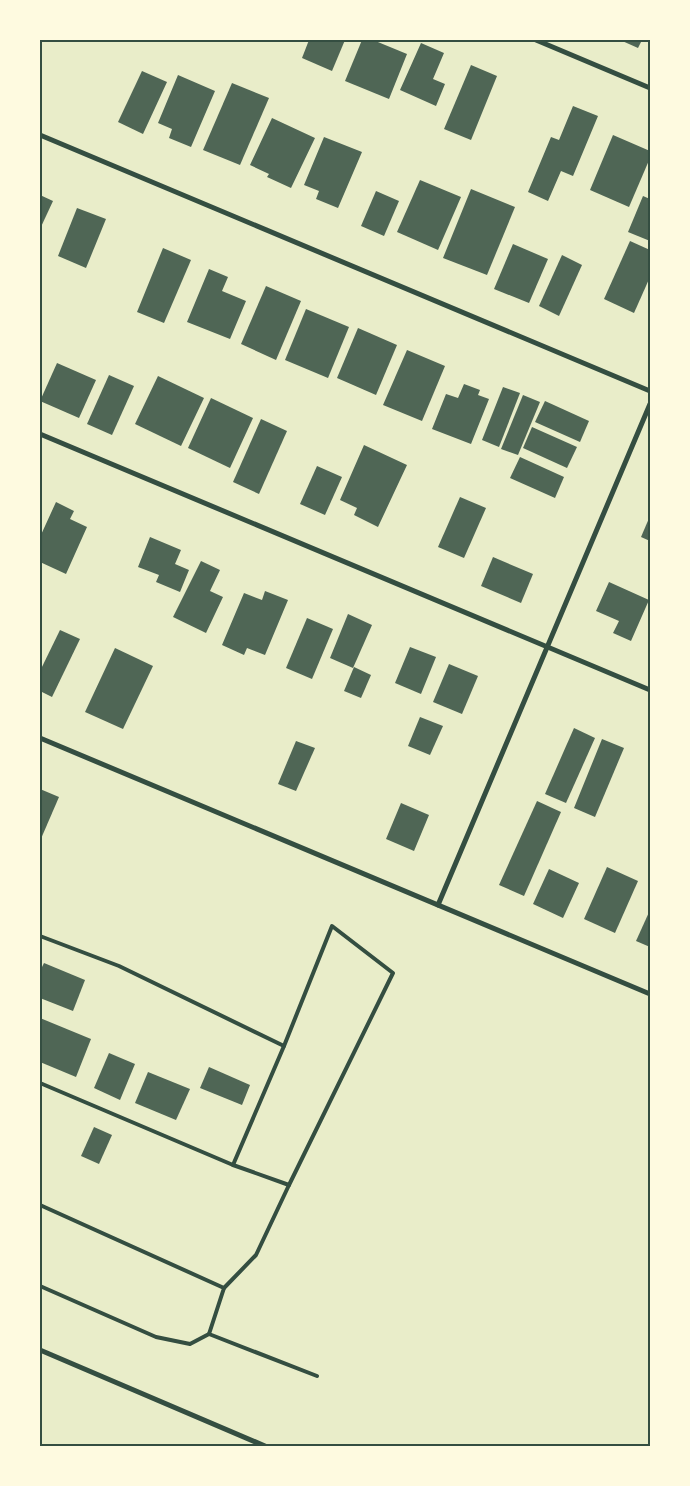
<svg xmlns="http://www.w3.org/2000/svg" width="690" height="1486" font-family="'Source Serif 4',serif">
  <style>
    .building { fill: #4f6655 }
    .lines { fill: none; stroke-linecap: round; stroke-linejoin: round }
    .service { stroke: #344e41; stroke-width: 4 }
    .minor { stroke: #344e41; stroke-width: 5 }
    .neatline { fill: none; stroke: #344e41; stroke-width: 2 }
  </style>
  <rect width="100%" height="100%" fill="#e9edc9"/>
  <g class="building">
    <path d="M309,40h36l-13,31 -30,-13z"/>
    <path d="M362,40h11l34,14 -18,45 -44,-18z"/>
    <path d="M620,40h22l-4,8z"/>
    <path d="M421,43l23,10 -11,26 12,5 -9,22 -36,-16z"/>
    <path d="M471,65l26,11 -26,64 -27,-11z"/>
    <path d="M142,71l25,11 -24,52 -25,-12z"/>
    <path d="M178,75l37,16 -24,56 -22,-9 3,-9 -14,-6z"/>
    <path d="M232,83l37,15 -29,67 -37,-15z"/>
    <path d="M573,106l25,10 -25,60 -12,-5 -13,30 -20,-9 23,-55 8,3z"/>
    <path d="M272,118l43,20 -24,50 -24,-11 2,-3 -19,-9z"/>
    <path d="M613,135l37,16v7l-21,49 -39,-17z"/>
    <path d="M324,137l38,15 -24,56 -22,-9 3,-8 -15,-6z"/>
    <path d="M420,180l41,17 -23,53 -41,-18z"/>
    <path d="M471,189l44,18 -28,68 -44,-17z"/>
    <path d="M376,191l23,10 -15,35 -23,-10z"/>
    <path d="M40,195l13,6 -13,28z"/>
    <path d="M643,196l7,3v42l-22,-9z"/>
    <path d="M77,208l29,11 -20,49 -28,-12z"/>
    <path d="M630,241l20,9v27l-16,36 -30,-14z"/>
    <path d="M513,244l35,15 -19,44 -35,-14z"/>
    <path d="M163,248l28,12 -27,63 -27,-11z"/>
    <path d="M562,255l20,10 -23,51 -20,-10z"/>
    <path d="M209,269l19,8 -6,14 24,10 -16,38 -43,-17z"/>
    <path d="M266,286l35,15 -25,59 -35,-16z"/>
    <path d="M306,309l43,18 -21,51 -43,-18z"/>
    <path d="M358,328l39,17 -21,50 -39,-17z"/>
    <path d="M407,350l38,16 -23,55 -39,-16z"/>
    <path d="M57,363l39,17 -17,38 -39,-17z"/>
    <path d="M109,375l25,11 -22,49 -25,-11z"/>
    <path d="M158,376l46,22 -23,48 -46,-22z"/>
    <path d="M464,384l16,6 -2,5 11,4 -18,45 -39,-15 14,-35 12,4z"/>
    <path d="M503,387l17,6 -21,54 -17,-7z"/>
    <path d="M523,395l17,7 -22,53 -17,-6z"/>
    <path d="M211,398l42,20 -23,50 -42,-20z"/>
    <path d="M545,401l44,20 -9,21 -45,-20z"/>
    <path d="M261,419l26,12 -28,63 -26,-12z"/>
    <path d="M532,427l45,20 -10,21 -44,-20z"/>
    <path d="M364,445l43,20 -29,62 -24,-12 3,-7 -17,-8z"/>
    <path d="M520,457l44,20 -9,21 -45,-20z"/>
    <path d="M317,466l25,11 -17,38 -25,-11z"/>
    <path d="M460,497l26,11 -22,50 -26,-11z"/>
    <path d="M56,502l18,9 -4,8 17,8 -21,47 -26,-12v-25z"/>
    <path d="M650,516v25l-9,-4z"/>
    <path d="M150,537l31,13 -6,14 14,6 -9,22 -24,-10 3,-7 -21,-8z"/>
    <path d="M493,557l40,17 -12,29 -40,-17z"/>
    <path d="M201,561l19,9 -10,21 13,6 -17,36 -33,-16z"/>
    <path d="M609,582l40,18 -18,41 -18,-8 6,-12 -23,-10z"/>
    <path d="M265,591l23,9 -23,55 -18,-7 -3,7 -22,-10 22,-52 18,7z"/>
    <path d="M348,614l24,11 -19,43 -23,-10z"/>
    <path d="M307,618l26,11 -21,50 -26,-11z"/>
    <path d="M60,630l20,9 -28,58 -12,-6v-20z"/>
    <path d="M410,647l26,10 -15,37 -26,-11z"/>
    <path d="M115,648l38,18 -30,63 -38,-17z"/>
    <path d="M449,664l29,12 -16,38 -29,-12z"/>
    <path d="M354,667l17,8 -10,23 -17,-7z"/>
    <path d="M420,717l23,9 -13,29 -22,-9z"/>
    <path d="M574,728l21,10 -29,65 -21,-9z"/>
    <path d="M602,739l22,9 -29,69 -21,-9z"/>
    <path d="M296,741l19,7 -19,43 -18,-7z"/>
    <path d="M40,789l19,8 -19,44z"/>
    <path d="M537,801l24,11 -37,84 -25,-11z"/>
    <path d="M401,803l28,12 -15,36 -28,-12z"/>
    <path d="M607,867l31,14 -23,52 -31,-14z"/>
    <path d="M549,869l30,14 -16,35 -30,-14z"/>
    <path d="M650,910v37l-14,-6z"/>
    <path d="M44,963l41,17 -12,31 -33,-13v-27z"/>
    <path d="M40,1018l51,21 -15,38 -36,-15z"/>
    <path d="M109,1053l26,11 -15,36 -26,-12z"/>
    <path d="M209,1067l41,18 -8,20 -42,-17z"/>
    <path d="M148,1072l42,17 -14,31 -41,-17z"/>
    <path d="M94,1127l18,8 -13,29 -18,-8z"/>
  </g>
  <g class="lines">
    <g class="service">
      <path d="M40,936l79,30 165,80"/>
      <path d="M40,1083l193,82 56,20 -33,70 -32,33"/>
      <path d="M233,1165l51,-119 48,-120 61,47 -104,212"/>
      <path d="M40,1205l184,83 -15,46 108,42"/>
      <path d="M40,1286l116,51 34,7 19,-10"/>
    </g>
    <g class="minor">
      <path d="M536,40l114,48"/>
      <path d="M40,135l610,256"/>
      <path d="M40,434l610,256"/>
      <path d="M40,738l610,256"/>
      <path d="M438,905l212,-501"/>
      <path d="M40,1350l225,96"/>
    </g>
  </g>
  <rect width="690" height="1486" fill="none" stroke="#fefae0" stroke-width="82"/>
  <rect x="41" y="41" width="608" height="1404" class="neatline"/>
</svg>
